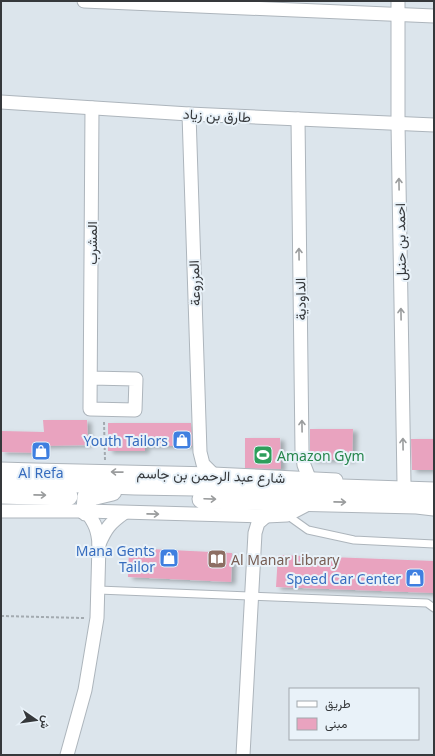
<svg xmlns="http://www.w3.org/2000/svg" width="435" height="756" font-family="'Noto Sans',Vazirmatn,sans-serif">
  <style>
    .building { fill: #e9a3bf; filter: url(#shadow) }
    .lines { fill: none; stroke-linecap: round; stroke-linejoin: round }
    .service-casing { stroke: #adb5bc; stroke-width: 9 }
    .minor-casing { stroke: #adb5bc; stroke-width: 15 }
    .secondary-casing { stroke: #adb5bc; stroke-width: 21 }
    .path { stroke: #a3aab0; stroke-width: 2; stroke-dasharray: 3 2; stroke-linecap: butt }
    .service { stroke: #fff; stroke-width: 7 }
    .minor { stroke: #fff; stroke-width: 13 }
    .secondary { stroke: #fff; stroke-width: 19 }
    .oneway { stroke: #9a9c9d }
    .labels { text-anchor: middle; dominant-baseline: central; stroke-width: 4; stroke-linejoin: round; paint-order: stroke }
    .street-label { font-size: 14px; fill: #35383b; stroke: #e9f2f9 }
    .shop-label { font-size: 14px; fill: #366cbe; stroke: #e9f2f9; text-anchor: end }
    .leisure-label { font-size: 14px; fill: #27864d; stroke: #e9f2f9; text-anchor: start }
    .education-label { font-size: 14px; fill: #785e54; stroke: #e9f2f9; text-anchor: start }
  </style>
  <defs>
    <filter id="shadow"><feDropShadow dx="4.5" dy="2.5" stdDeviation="2" flood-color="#0004"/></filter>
  </defs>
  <rect width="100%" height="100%" fill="#dce5ec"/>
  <g class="building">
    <path d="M43,420h44l1,25 -45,1v7l-42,-1v-21l43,1z"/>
    <path d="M108,423h83l1,23h-47v5h-37z"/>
    <path d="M310,429h43l-1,31h-41l-1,-11z"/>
    <path d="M245,438h35l1,31 -36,-1z"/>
    <path d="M411,439h23v31h-22z"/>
    <path d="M129,548l103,5 -1,29 -103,-5z"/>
    <path d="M278,555l156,6v32l-158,-6z"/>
  </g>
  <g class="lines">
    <defs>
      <g id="service">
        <path d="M287,515l21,15 46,10 80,4"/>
        <path d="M98,590l329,13 7,5"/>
      </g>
      <g id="minor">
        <path d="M84,1l350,15"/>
        <path d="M398,1v123l6,359"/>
        <path d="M1,102l188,12 245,11"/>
        <path d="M189,114l11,338 3,12 10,10"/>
        <path d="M298,119l4,331 2,15 5,13"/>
        <path d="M91,378l45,1 -1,31 -45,-1 2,-301"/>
        <path d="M1,469l33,1 179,4 123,6"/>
        <path d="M1,511h85l180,5 21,-1 23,-12"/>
        <path d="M99,544c7,-16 11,-21 25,-31"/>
        <path d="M67,755l18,-65 12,-72 2,-74c-1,-14 -4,-21 -13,-33"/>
        <path d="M243,755l12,-222 3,-10 8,-7"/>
      </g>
      <g id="secondary">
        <path d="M1,480l134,5 176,3 123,4"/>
        <path d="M1,494l67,2"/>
        <path d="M202,499l215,5 17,2"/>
        <path d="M86,511l1,-14 25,-6"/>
      </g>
    </defs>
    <use href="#service" class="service-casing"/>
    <use href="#minor" class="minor-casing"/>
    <use href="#secondary" class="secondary-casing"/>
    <g class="path">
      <path d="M104,422l1,38"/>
      <path d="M1,616l83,2"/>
    </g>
    <use href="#service" class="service"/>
    <use href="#minor" class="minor"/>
    <use href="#secondary" class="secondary"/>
  </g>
  <defs><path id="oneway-shaft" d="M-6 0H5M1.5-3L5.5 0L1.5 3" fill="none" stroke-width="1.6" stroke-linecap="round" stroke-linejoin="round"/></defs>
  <g class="oneway">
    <use href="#oneway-shaft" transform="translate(399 184) rotate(-91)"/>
    <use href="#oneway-shaft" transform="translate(299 254) rotate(-91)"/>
    <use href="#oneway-shaft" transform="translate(401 314) rotate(-91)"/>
    <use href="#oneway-shaft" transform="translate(302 426) rotate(-91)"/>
    <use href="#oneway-shaft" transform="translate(403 444) rotate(-91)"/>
    <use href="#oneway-shaft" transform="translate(117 472) rotate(-179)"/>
    <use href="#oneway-shaft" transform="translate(40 495) rotate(1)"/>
    <use href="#oneway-shaft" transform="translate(210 499) rotate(2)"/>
    <use href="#oneway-shaft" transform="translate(340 502) rotate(1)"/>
    <use href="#oneway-shaft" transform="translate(153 514) rotate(1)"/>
  </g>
  <defs>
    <symbol id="shop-square" viewBox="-11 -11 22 22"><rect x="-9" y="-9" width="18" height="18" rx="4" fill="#3f7fe0" stroke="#e9f2f9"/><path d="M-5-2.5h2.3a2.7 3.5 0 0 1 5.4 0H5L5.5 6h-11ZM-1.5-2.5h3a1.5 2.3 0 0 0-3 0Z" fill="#fff"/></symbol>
    <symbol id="stadium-square" viewBox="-11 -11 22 22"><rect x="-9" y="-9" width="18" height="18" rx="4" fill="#2e9e5b" stroke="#e9f2f9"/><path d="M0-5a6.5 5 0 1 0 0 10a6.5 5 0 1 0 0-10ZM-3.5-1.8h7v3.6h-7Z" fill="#fff"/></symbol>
    <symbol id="library-square" viewBox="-11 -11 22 22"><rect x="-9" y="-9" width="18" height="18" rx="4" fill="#8d6e63" stroke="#e9f2f9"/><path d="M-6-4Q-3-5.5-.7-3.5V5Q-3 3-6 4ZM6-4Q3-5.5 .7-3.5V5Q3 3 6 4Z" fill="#fff"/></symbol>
  </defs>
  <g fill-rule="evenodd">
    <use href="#shop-square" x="171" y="429" width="22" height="22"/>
    <use href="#shop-square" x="30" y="440" width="22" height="22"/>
    <use href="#stadium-square" x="252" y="444" width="22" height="22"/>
    <use href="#shop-square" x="158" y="547" width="22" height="22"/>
    <use href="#library-square" x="206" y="548" width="22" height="22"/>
    <use href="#shop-square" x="404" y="567" width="22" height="22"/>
  </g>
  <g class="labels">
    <g class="street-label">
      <text transform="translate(217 115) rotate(3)">طارق بن زياد</text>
      <text transform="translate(400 242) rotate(-91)">احمد بن حنبل</text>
      <text transform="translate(91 243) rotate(-90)">المشرب</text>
      <text transform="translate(194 283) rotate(-92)">المزروعة</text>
      <text transform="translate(300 299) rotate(-91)">الداودية</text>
      <text transform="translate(211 475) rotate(2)">شارع عبد الرحمن بن جاسم</text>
    </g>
    <g class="shop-label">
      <text x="168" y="440">Youth Tailors</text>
      <text x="41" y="472" text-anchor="middle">Al Refa</text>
      <text x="155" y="550">Mana Gents<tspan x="155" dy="16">Tailor</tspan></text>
      <text x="401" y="578">Speed Car Center</text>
    </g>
    <g class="leisure-label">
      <text x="277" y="455">Amazon Gym</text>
    </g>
    <g class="education-label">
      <text x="231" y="559">Al Manar Library</text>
    </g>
  </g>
  <rect width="435" height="756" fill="none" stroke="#35383b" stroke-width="4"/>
  <rect x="289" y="688" width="130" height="52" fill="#e9f2f9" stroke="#a1a8ad"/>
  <rect x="297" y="701" width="20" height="6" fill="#ffffff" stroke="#a1a8ad"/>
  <text x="325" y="708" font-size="12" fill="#35383b">طريق</text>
  <rect x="297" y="718" width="20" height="12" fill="#e9a3bf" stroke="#a1a8ad"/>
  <text x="325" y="728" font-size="12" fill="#35383b">مبنى</text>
  <g transform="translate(36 720) rotate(103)" stroke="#e9f2f9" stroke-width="3" paint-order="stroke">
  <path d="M0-3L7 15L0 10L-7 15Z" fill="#35383b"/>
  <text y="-6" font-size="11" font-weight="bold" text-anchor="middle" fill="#35383b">ش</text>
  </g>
</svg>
